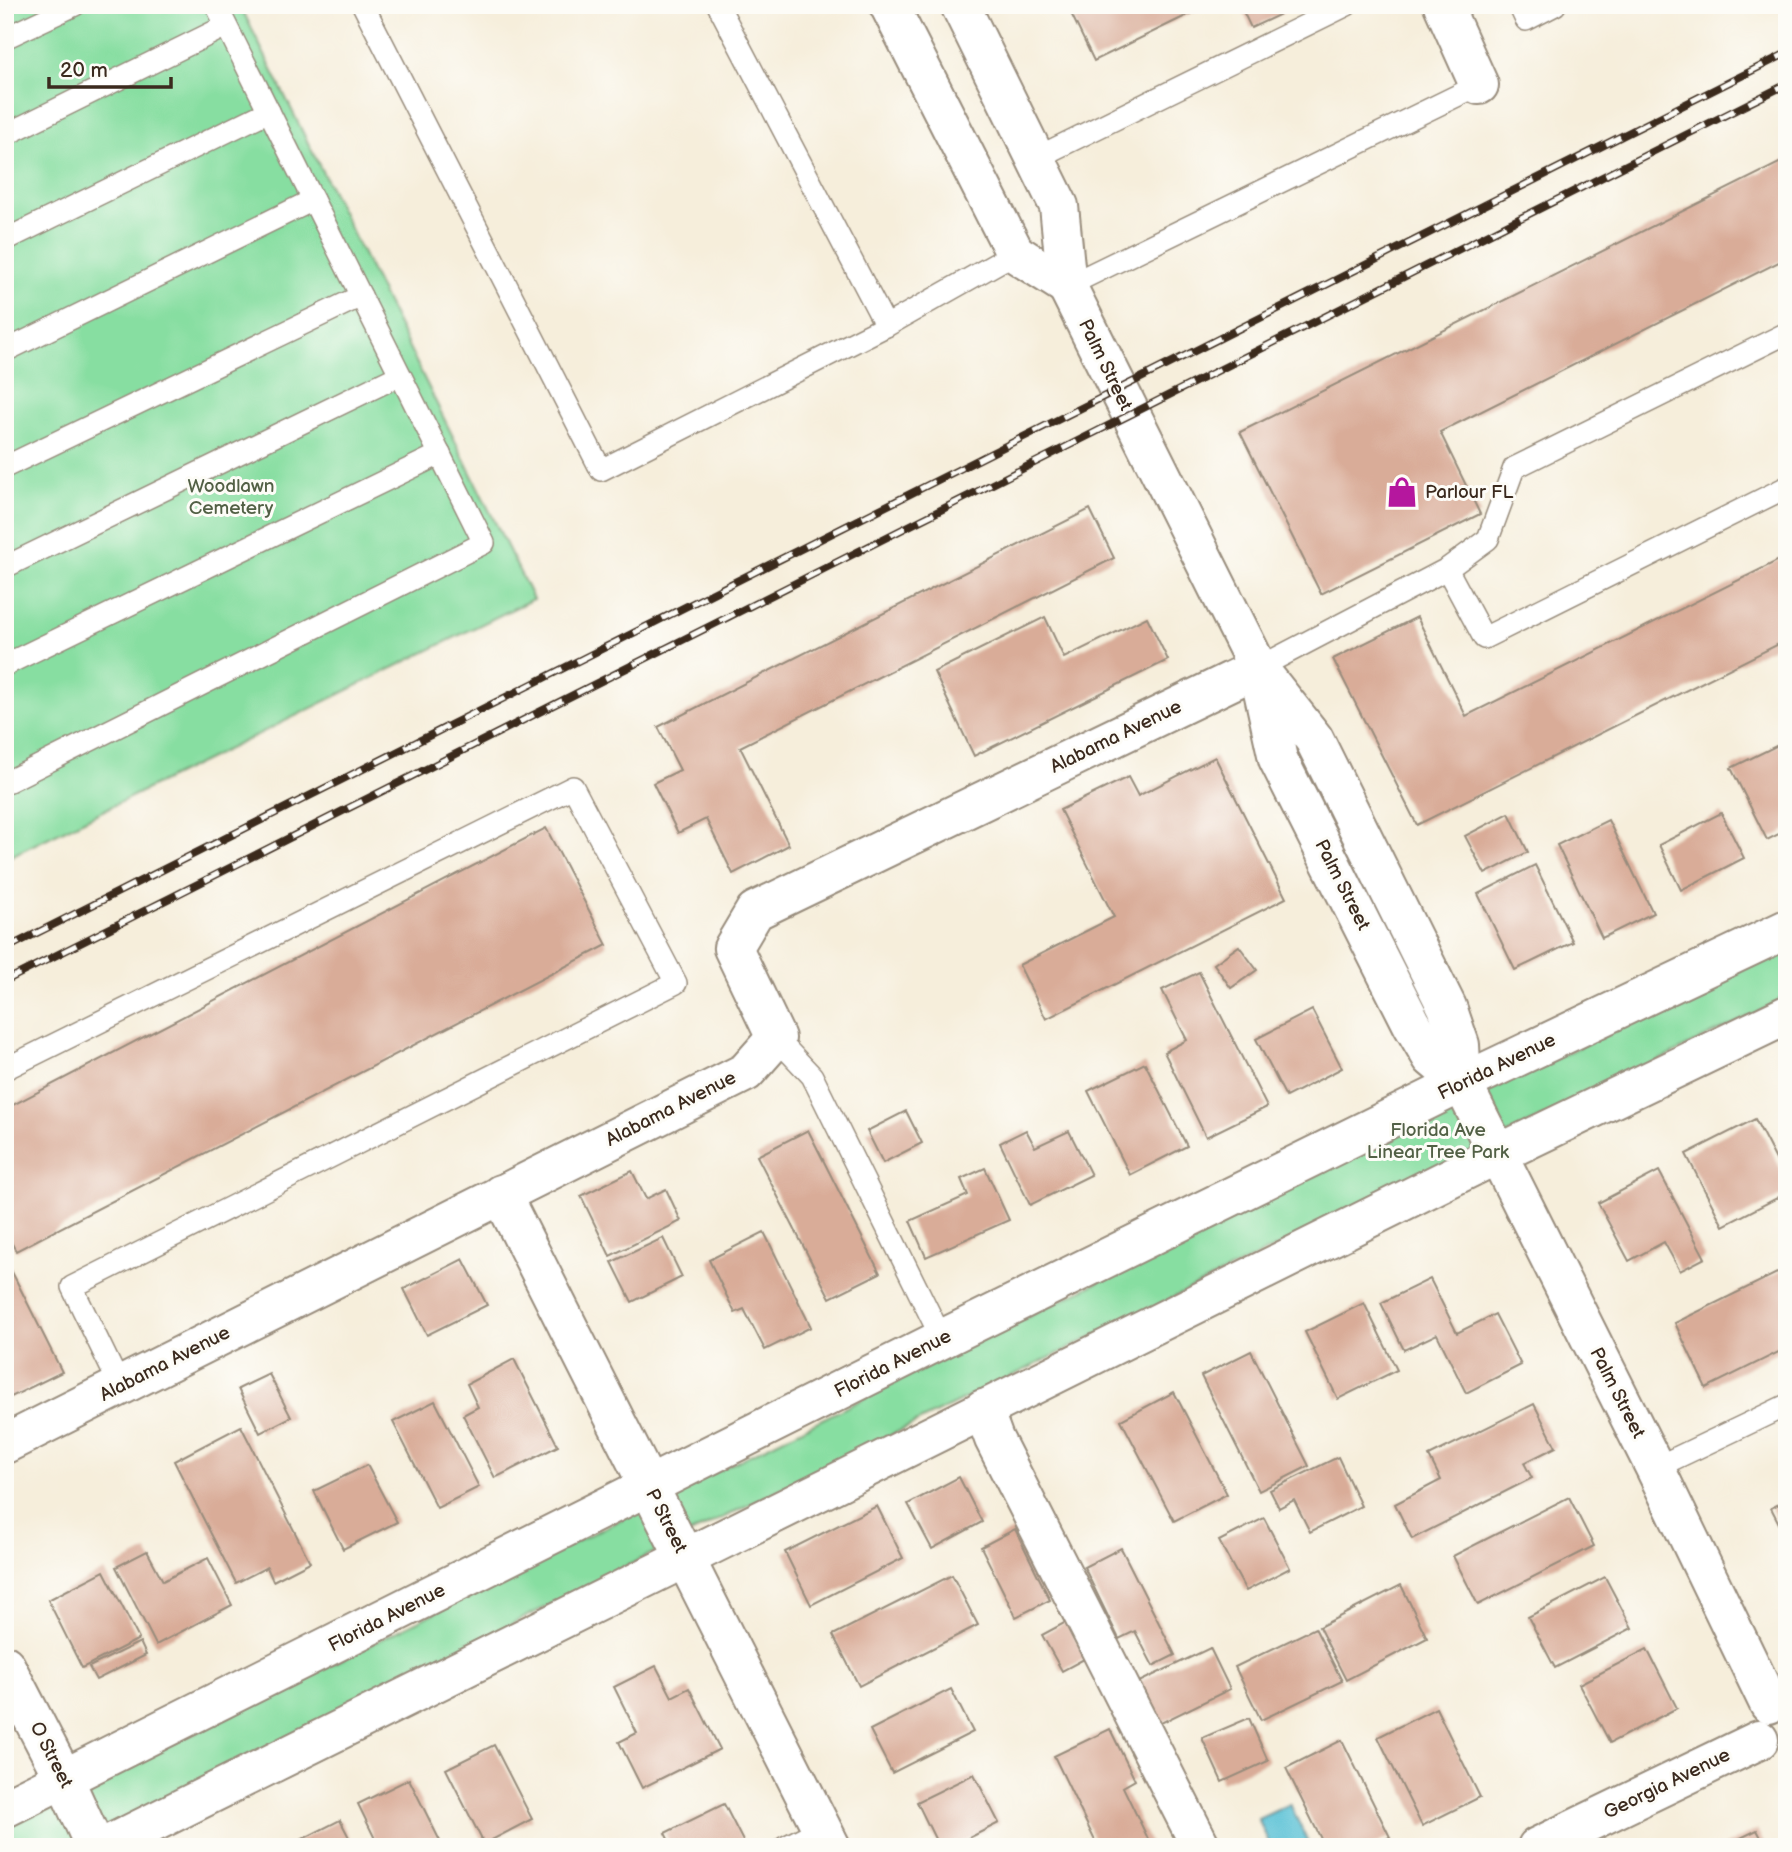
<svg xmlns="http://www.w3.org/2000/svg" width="1792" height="1852" font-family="'Balsamiq Sans',sans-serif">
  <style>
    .green { fill: #87dea1; stroke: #618460; stroke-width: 2 }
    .water { fill: #59c1d6; stroke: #4a767a; stroke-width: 2 }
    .building { fill: #d9ac98 }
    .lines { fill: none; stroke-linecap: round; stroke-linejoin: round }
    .lane-casing { stroke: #988c7c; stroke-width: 24 }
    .street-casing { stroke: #988c7c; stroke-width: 42 }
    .lane { stroke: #fff; stroke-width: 21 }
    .street { stroke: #fff; stroke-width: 38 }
    .rail-casing { stroke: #3b2a1e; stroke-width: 8 }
    .rail { stroke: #fdfcf7; stroke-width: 5; stroke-dasharray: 16; stroke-linecap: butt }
    .labels { text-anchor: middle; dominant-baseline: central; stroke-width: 6; stroke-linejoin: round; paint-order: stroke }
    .street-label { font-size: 19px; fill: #3b2a1e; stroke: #fdfcf7 }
    .park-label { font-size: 19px; fill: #526045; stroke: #fdfcf7 }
    .poi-label { font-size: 19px; fill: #3b2a1e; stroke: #fdfcf7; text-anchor: start }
  </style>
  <rect width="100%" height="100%" fill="#fdfcf7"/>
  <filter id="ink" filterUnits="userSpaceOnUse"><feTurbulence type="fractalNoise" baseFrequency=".0143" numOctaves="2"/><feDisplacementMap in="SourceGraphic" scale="14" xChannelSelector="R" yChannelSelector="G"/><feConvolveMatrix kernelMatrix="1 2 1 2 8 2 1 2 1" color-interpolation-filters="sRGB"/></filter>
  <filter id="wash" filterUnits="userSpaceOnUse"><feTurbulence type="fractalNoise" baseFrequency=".00686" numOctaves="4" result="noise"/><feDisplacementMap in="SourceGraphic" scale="28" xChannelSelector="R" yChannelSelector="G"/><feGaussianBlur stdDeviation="1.57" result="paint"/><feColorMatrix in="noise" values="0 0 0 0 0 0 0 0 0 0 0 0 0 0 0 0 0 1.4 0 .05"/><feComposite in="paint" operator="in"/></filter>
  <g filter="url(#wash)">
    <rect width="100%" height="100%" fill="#f6eedb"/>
    <g class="green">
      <path d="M5,5h235l293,594 -528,260z"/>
      <path d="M1787,947v51l-1033,504 -684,345h-65v-19c592,-297 1184,-595 1782,-881z"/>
    </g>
    <path class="water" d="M1290,1804l20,43h-39l-13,-28z"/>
    <g id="blocks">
      <g class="building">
        <path d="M1067,5h141l-114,56z"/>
        <path d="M1240,5h42l3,7 -34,16z"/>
        <path d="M1787,159v99l-347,174 40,82 -159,80 -81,-162z"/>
        <path d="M1090,509l24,49 -374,189 49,98 -56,29 -27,-55 -28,14 -25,-50 27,-13 -22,-43z"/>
        <path d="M1787,556v84l-370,185 -84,-166 84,-42 49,99z"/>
        <path d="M1045,617l19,41 83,-41 21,43 -194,96 -40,-84z"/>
        <path d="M1780,744l7,13v73l-20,10 -36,-72z"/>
        <path d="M1215,757l71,141 -240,121 -27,-54 95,-48 -54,-107 68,-33 10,19z"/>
        <path d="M1509,813l19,39 -43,22 -20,-38z"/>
        <path d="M1721,813l23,45 -63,32 -22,-45z"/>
        <path d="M1608,820l45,93 -51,25 -45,-93z"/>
        <path d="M546,828l61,117 -591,306 -11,-20v-122z"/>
        <path d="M1535,865l38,77 -58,28 -37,-76z"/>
        <path d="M1239,946l18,24 -26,18 -17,-24z"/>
        <path d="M1199,972l68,135 -61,30 -42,-85 23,-12 -25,-50z"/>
        <path d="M1312,1010l30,58 -56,29 -30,-58z"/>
        <path d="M1145,1063l42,83 -57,29 -42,-84z"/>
        <path d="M906,1111l16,32 -39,20 -16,-32z"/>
        <path d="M1755,1119l32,62v12l-64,33 -37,-72z"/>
        <path d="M808,1130l72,143 -50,25 -73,-142z"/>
        <path d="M1026,1130l9,17 34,-16 22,44 -61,30 -30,-62z"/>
        <path d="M985,1168l24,52 -83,37 -16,-36 58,-26 -7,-16z"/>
        <path d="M632,1171l14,28 20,-10 15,32 -71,35 -29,-60z"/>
        <path d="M1659,1171l46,87 -25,13 -16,-29 -35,19 -31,-58z"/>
        <path d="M764,1232l47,95 -46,23 -21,-41 -9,4 -26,-53z"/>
        <path d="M663,1238l19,39 -50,25 -20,-40z"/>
        <path d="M5,1258l57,114 -57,28z"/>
        <path d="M463,1259l24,46 -60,30 -23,-46z"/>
        <path d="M1787,1268v80l-81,40 -31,-65z"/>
        <path d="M1430,1279l27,54 38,-19 26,51 -55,28 -29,-59 -33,16 -23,-47z"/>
        <path d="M1364,1303l33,67 -59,29 -33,-67z"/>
        <path d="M1251,1351l58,115 -50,25 -58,-115z"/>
        <path d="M514,1359l44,87 -63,32 -32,-63 15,-8 -11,-23z"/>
        <path d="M269,1374l22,43 -31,16 -22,-44z"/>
        <path d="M1174,1392l53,102 -53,27 -53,-101z"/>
        <path d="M435,1401l44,86 -42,21 -44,-86z"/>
        <path d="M1534,1404l22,43 -32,16 8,15 -120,61 -17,-35 46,-24 -12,-24z"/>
        <path d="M241,1426l69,136 -37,19 -6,-14 -31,16 -62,-122z"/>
        <path d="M1338,1457l23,49 -51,26 -16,-32 -15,8 -9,-18z"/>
        <path d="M367,1465l30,57 -54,27 -29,-58z"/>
        <path d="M959,1477l23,45 -50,27 -24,-45z"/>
        <path d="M1569,1497l25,49 -116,59 -25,-49z"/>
        <path d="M1787,1500v39l-16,-31z"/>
        <path d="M877,1506l26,52 -92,47 -26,-53z"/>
        <path d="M1264,1518l26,50 -44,23 -27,-50z"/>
        <path d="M1015,1529l35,71 -34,17 -35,-70z"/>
        <path d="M1121,1548l54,107 -22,11 -18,-35 -16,8 -35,-72z"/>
        <path d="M147,1551l16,30 45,-23 24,47 -76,40 -40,-78z"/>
        <path d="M104,1571l35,68 -57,29 -34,-68z"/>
        <path d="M952,1575l26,50 -119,61 -26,-51z"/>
        <path d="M1605,1577l27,51 -77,40 -27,-51z"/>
        <path d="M1401,1585l26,53 -81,42 -27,-53z"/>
        <path d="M1066,1622l20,36 -24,13 -20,-36z"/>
        <path d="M1315,1628l27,53 -81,39 -26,-53z"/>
        <path d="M140,1642l6,13 -50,25 -7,-13z"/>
        <path d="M1210,1648l20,41 -71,35 -20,-42z"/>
        <path d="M1647,1649l30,59 -67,35 -31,-59z"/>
        <path d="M656,1666l16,31 17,-9 31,61 -78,39 -23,-46 18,-9 -23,-46z"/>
        <path d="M951,1689l22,43 -81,41 -22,-43z"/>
        <path d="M1436,1708l44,89 -58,29 -44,-89z"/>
        <path d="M1249,1718l19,43 -46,21 -20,-44z"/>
        <path d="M1110,1729l25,51 -12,7 29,60h-54l-44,-91z"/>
        <path d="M1342,1740l48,97 -20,10h-45l-39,-79z"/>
        <path d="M494,1745l38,74 -48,25 -38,-75z"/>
        <path d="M974,1774l25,49 -48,24h-12l-22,-45z"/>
        <path d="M409,1779l34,68h-64l-21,-43z"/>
        <path d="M724,1804l22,43h-74l-7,-14z"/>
        <path d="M340,1820l14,27h-67z"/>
        <path d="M1757,1830l9,17h-44z"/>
      </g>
    </g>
  </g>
  <g filter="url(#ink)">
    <use href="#blocks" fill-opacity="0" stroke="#988c7c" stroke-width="2"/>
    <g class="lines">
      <defs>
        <g id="lane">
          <path d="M363,5l238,465 285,-144 129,-73"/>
          <path d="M718,5l168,321"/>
          <path d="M1519,5l7,15 29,-15"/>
          <path d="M5,38l70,-33"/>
          <path d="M5,135l221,-109"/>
          <path d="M1036,158l311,-153"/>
          <path d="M5,240l264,-129"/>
          <path d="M1067,286l412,-201"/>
          <path d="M5,351l308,-151"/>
          <path d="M5,467l356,-171"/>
          <path d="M5,567l395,-192"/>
          <path d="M1447,569l37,69 303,-151"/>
          <path d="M5,665l435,-211"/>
          <path d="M1258,668l189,-99 41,-30 26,-71 273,-135"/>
          <path d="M5,783l479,-240 -268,-538"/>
          <path d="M776,1038l36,38 130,263"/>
          <path d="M5,1069l568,-282 103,196 -604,304 48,99"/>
          <path d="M1655,1468l132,-63"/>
          <path d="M785,1847l37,-19"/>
        </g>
        <g id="street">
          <path d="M889,5l126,248 52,33"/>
          <path d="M960,5l99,201 8,80 191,382 56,71 133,268 13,38 2,38"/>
          <path d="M1443,5l36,80"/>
          <path d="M1260,677l18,82 134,265 20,34 30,25 193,385 114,236"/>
          <path d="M501,1194l330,653"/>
          <path d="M983,1409l11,30 207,408"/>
          <path d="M5,1444l741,-372 30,-34 -43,-90 22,-37 503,-243"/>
          <path d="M5,1665l59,114 31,68"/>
          <path d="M5,1808l937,-469 520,-256 325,-154"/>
          <path d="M104,1847l1394,-693 289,-139"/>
          <path d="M1537,1847l222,-107"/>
        </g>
      </defs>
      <use href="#lane" class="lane-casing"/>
      <use href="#street" class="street-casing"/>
      <use href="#lane" class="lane"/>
      <use href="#street" class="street"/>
      <defs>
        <g id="rail">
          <path d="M5,949l1782,-896"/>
          <path d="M5,981l1782,-897"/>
        </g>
      </defs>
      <use href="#rail" class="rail-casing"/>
      <use href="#rail" class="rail"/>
    </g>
  </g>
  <defs>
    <symbol id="shop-bare" viewBox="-9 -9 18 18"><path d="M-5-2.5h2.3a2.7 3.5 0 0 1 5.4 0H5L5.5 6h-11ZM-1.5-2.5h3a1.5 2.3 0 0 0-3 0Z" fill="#b5179e" stroke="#fdfcf7" stroke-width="2.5" paint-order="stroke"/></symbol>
  </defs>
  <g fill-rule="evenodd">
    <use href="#shop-bare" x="1380" y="470" width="44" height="44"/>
  </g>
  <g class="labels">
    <g class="street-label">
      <text transform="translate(1105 365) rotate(64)">Palm Street</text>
      <text transform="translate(1116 737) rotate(-26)">Alabama Avenue</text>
      <text transform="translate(1342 885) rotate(63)">Palm Street</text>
      <text transform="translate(1497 1067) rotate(-26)">Florida Avenue</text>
      <text transform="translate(671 1109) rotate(-27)">Alabama Avenue</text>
      <text transform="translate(165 1364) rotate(-27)">Alabama Avenue</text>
      <text transform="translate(893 1364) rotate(-27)">Florida Avenue</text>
      <text transform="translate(1617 1393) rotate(63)">Palm Street</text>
      <text transform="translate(666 1521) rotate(63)">P Street</text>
      <text transform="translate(387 1618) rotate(-27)">Florida Avenue</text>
      <text transform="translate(51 1755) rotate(63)">O Street</text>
      <text transform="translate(1667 1784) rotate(-26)">Georgia Avenue</text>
    </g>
    <g class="park-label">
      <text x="231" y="486">Woodlawn<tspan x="231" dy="22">Cemetery</tspan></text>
      <text x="1438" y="1130">Florida Ave<tspan x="1438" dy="22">Linear Tree Park</tspan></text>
    </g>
    <g class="poi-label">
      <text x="1425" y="492">Parlour FL</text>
    </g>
  </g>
  <rect width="1792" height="1852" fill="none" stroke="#fdfcf7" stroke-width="28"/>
  <path d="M49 77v10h122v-10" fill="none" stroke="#3b2a1e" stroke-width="3.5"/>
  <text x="60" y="77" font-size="21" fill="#3b2a1e" stroke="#fdfcf7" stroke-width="5" paint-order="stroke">20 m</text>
</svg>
